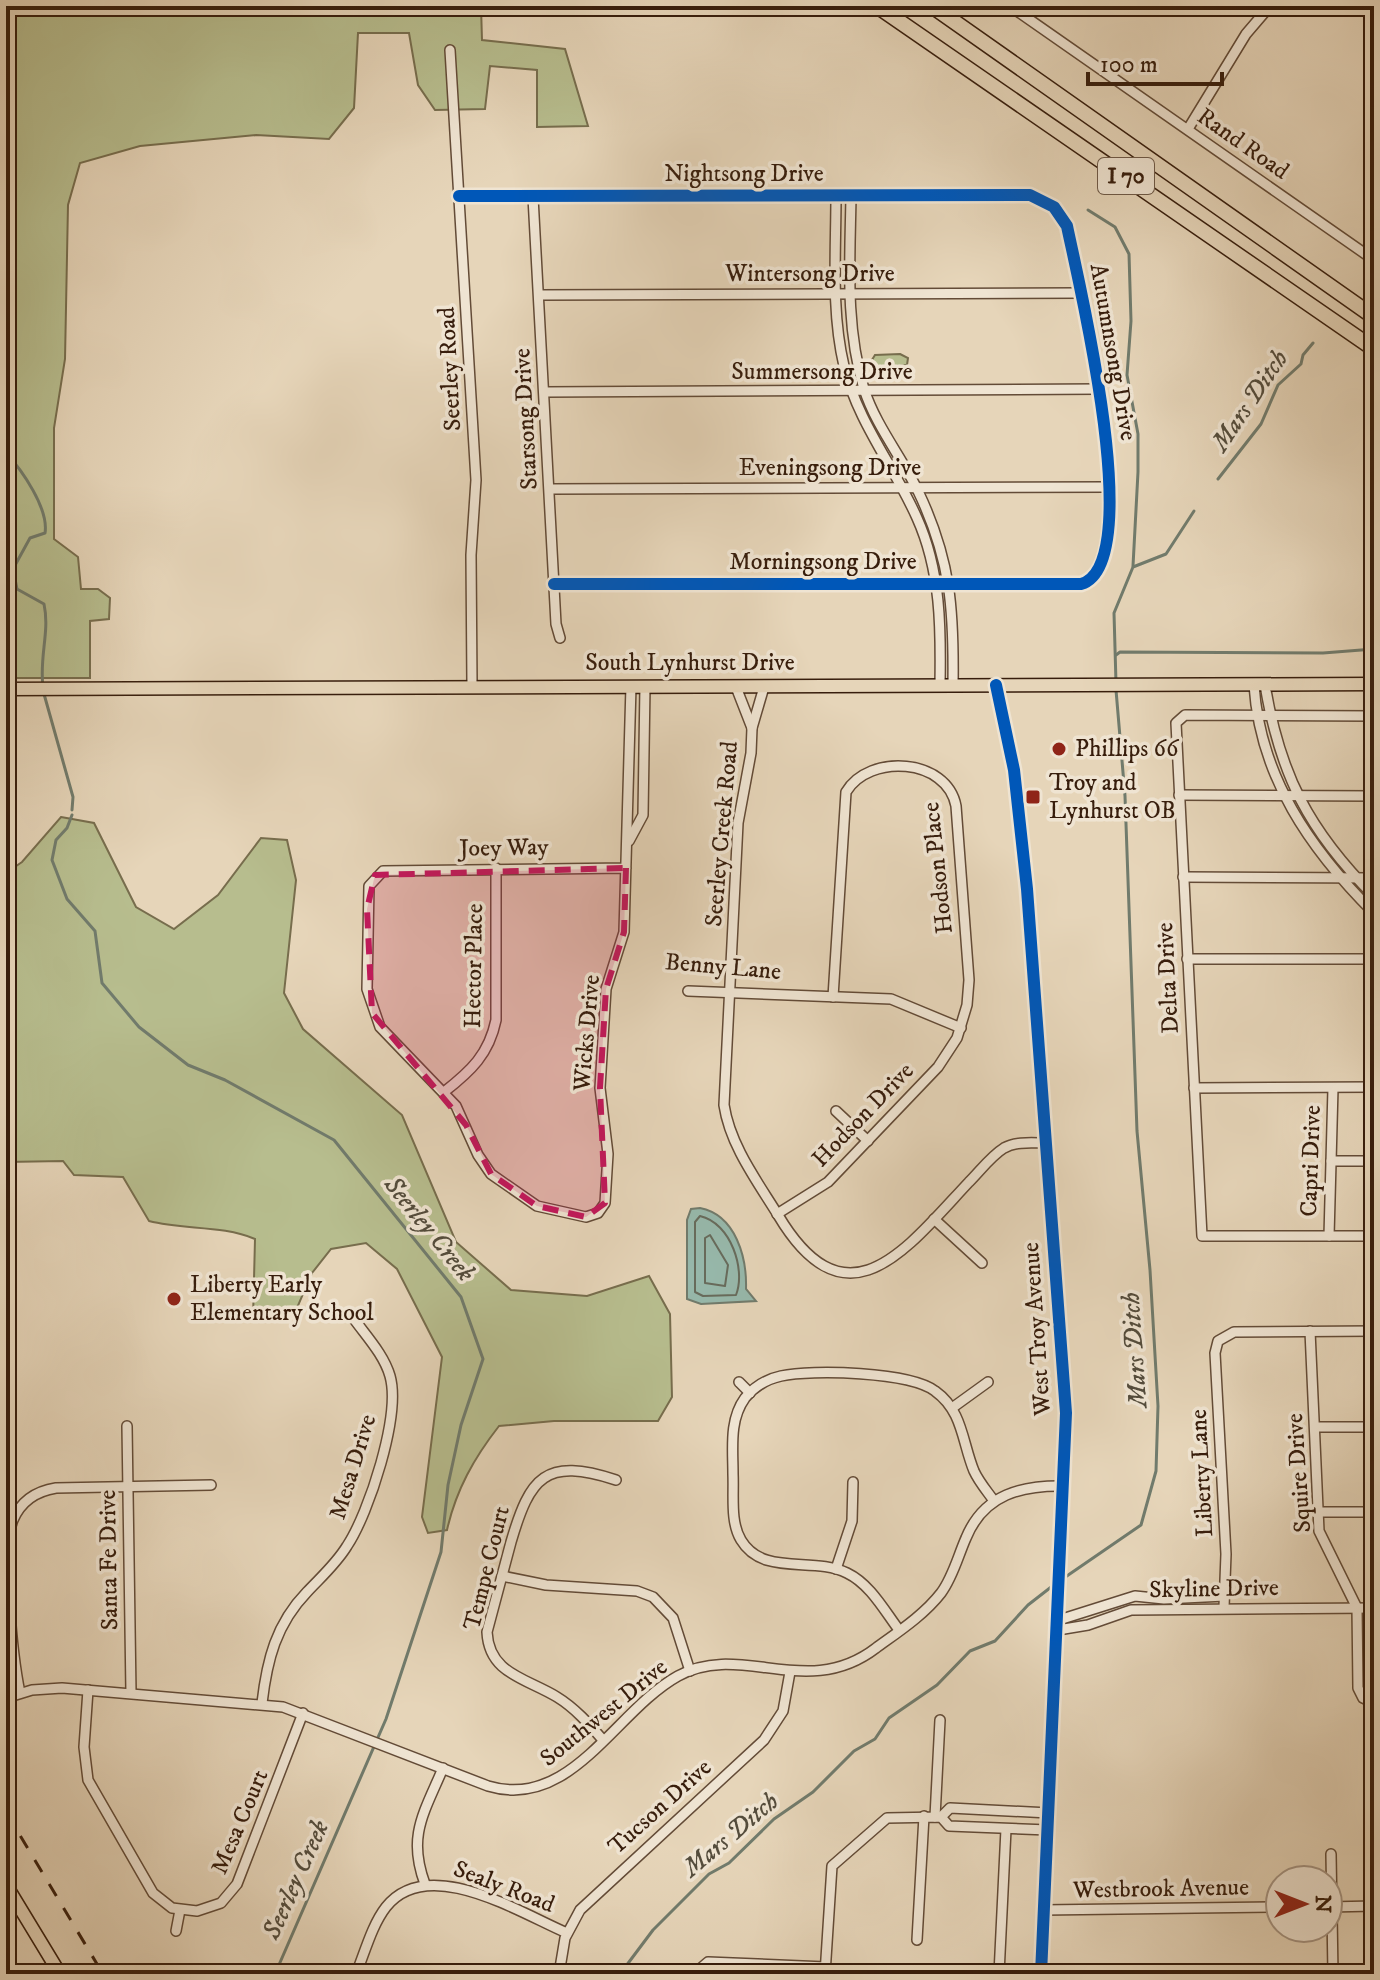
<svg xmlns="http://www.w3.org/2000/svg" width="1380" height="1980" font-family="'IM FELL DW Pica',serif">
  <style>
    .green { fill: #b7bd8e; stroke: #776d4d; stroke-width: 2 }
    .water { fill: #97b9ac; stroke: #717b6c; stroke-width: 2 }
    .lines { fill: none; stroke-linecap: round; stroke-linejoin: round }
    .shore { stroke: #676b5c; stroke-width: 2 }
    .stream { stroke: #717b6c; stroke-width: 3 }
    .minor-casing { stroke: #634b37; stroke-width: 12 }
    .major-casing { stroke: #371d0c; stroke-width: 15 }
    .highway-casing { stroke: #371d0c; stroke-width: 17 }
    .minor { stroke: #efe4d2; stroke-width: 9 }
    .major { stroke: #e6d5b9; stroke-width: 12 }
    .highway { stroke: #e6d5b9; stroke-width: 14 }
    .rail { stroke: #371d0c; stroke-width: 3; stroke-dasharray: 14 14; stroke-linecap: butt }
    .cycleway-casing { stroke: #efe4d2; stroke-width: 17 }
    .cycleway { stroke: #0057b8; stroke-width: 12 }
    .marked { fill: #c2185b; fill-opacity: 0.2; stroke: #c2185b; stroke-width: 6; stroke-dasharray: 16 10; stroke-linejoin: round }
    .poi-dot { fill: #8f2418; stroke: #efe4d2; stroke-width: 3 }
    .labels { text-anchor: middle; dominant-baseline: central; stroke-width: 7; stroke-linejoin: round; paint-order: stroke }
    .shield { fill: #efe4d2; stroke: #6e5947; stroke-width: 2 }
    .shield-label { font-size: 22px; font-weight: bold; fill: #371d0c }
    .street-label { font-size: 24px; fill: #371d0c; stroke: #efe4d2 }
    .poi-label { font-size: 24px; fill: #371d0c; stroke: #efe4d2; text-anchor: start }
    .water-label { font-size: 26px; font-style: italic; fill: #544c3c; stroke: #efe4d2 }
  </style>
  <rect width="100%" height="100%" fill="#e6d5b9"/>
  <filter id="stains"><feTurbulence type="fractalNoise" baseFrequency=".0025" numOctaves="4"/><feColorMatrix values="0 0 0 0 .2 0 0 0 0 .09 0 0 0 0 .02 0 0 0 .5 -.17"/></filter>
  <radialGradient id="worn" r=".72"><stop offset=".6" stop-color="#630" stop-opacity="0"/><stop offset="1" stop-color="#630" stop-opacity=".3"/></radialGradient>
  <g class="green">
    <path d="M6,6h475l1,34 83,9 23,77 -51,1v-57l-47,-4 -5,43 -50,1 -17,-25 -9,-52h-51l-4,75 -25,31 -73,-4 -116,11 -60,17 -12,42 -3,154 -11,69v111l24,18 3,32h17l12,9 -1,21 -19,2v57h-84z"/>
    <path d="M900,354l8,4 -1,7 -30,4 -7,-6 5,-8z"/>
    <path d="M61,817l33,6 42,84 38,22 44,-34 43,-57 26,2 9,40 -12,113 19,36 99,86 54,127 55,48 76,6 62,-20 21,38 2,83 -14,24h-104l-55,5c-25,32 -43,64 -52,104l-19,3 -6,-16 20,-160 -45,-88 -31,-26 -35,6 -19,24 -15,35 -44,11 2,-80c-33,-14 -71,-9 -106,-18l-26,-44 -49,-2 -11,-14 -57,1v-289l16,-11z"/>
  </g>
  <path class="water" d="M700,1208c36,7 47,50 46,81l10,12 -55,3 -14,-5v-79l4,-11z"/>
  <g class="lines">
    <g class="shore">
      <path d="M700,1216c31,7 46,54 36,79l-33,1 -8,-4v-70z"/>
      <path d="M710,1235l18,30 -3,21 -20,-3v-45z"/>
    </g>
    <g class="stream">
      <path d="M1088,210l27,17 14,27 2,67 -4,54 11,59v38l-5,94"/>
      <path d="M6,453c16,17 43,56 39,80l-15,5 -17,31 4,20 27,15c6,28 -5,53 -1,83"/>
      <path d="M1218,479l43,-55 17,-39 23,-21 2,-9 10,-12"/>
      <path d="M1116,655l4,-3 203,1 51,-4"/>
      <path d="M1116,683l-2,-70 19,-46 33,-13 28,-43"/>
      <path d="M44,694l29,103 -1,13"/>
      <path d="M72,815l-5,13 -11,12 -4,20 15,39 28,32 7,52 37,44 49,38 37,15 109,60 127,157 22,62 -22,66 -13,60 -7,67 -55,167 -111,255"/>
      <path d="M1061,1580l80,-55 15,-54 2,-65 -8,-136 -13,-139 -12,-335 -9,-106"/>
      <path d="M620,1974l33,-44 56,-56 20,-11 45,-44 39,-27 41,-41 21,-12 14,-21 48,-33 33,-34 25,-10 33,-36 27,-21"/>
    </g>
    <defs>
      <g id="minor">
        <path d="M1010,6l364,254"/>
        <path d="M450,50l26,430 -5,75 1,130"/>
        <path d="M1188,129l58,-95 24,-28"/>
        <path d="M459,196l571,-1 24,12 13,19c11,54 81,339 14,358h-527"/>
        <path d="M836,196c0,56 -5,115 8,170 14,57 50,100 73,152 24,53 24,111 23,167"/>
        <path d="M851,196c-1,65 -6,130 13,193 12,37 37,67 54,102 33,69 36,119 35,194"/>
        <path d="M533,197l23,427 4,14"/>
        <path d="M539,295l542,-2"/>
        <path d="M545,392l555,-3"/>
        <path d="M551,489l558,-2"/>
        <path d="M996,685l18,85 13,119 39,524 -25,561"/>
        <path d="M1254,685c6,92 56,164 120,228"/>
        <path d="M1265,685c15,90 44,146 109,211"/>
        <path d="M736,687l16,41"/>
        <path d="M764,687l-12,41 -1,25 -13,70 -14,282c6,40 33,76 54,110 69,116 129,33 191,-33 11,-11 22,-26 35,-34 12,-7 29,-5 42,-5"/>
        <path d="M1374,716l-189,-1 -9,8 26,513h172"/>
        <path d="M1179,795l195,1"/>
        <path d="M629,841l14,-26 2,-129"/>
        <path d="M626,868l-243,3 -14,15 -2,103 13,38 76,79 22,49 13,19 46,32 49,11 12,-4 7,-10 3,-49 -8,-66 6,-99 18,-57 7,-246"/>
        <path d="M1183,877l191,1"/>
        <path d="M1187,959h187"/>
        <path d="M688,991l203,8 70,29"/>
        <path d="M1194,1088l180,-1"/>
        <path d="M444,1092c27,-21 45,-38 52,-72v-152"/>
        <path d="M836,1111l32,30"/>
        <path d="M1331,1161h43"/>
        <path d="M777,1214l51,-32 110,-115 19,-29 10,-33 2,-25 -13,-174c-9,-48 -87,-53 -110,-14l-13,205"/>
        <path d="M934,1219l48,44"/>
        <path d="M1329,1236l4,-148"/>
        <path d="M1310,1331l9,200 38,77 1,80 5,10 11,5"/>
        <path d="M739,1382l11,11"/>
        <path d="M952,1408l36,-26"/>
        <path d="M127,1426l4,267"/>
        <path d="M1315,1427h59"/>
        <path d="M1319,1512h55"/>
        <path d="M836,1569l16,-48 1,-39"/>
        <path d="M502,1576l44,9 91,6 16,6 20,21 17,53"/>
        <path d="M1224,1607l2,-53 -11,-201 3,-12 16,-9 140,-1"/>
        <path d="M1059,1620l76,-24 29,3 61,-3"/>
        <path d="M899,1630c-15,-20 -29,-46 -52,-57 -34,-17 -84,4 -106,-33 -11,-18 -7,-45 -8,-66 0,-26 -4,-54 12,-76 9,-11 22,-19 36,-22 31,-7 129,-4 154,15 28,20 27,51 39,80 5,11 13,20 20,30"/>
        <path d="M1058,1630l30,-5 43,-15 243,-2"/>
        <path d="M88,1690l-4,57 4,33 65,113 19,15 25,3 24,-8 16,-19 66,-171"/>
        <path d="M20,1693c-7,-34 -19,-144 -7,-173 8,-19 24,-29 43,-32l155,-3"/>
        <path d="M6,1698l26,-8 30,-2 221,19 205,79c83,25 127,-75 190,-110 63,-35 129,25 198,-28 22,-16 48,-33 65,-55 12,-16 17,-37 25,-55 18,-44 56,-53 99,-52"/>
        <path d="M262,1703c5,-43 14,-79 45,-111 14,-15 29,-28 40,-46 22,-33 54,-131 43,-170 -6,-21 -23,-39 -36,-57"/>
        <path d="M603,1740c-14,-16 -28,-32 -46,-43 -31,-19 -68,-23 -70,-65 8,-30 16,-60 24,-90 19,-65 34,-85 105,-62"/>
        <path d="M935,1817l5,-97"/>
        <path d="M941,1817l9,-9 99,5"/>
        <path d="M1331,1854l2,120"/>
        <path d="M425,1884c-18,-48 -1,-71 18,-116"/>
        <path d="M1329,1907l45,-1"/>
        <path d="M1043,1910l237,-3"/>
        <path d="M176,1931l4,-21"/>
        <path d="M917,1940l7,-124"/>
        <path d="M356,1974c9,-22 16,-49 30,-67 42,-53 134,6 181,26"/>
        <path d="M559,1974l6,-36 15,-28 184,-170 19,-29 7,-39"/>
        <path d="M694,1974l14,-12 118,5"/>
        <path d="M825,1974l7,-108 55,-48 54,-1 8,9 99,4"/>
        <path d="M999,1974l7,-145"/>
      </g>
      <g id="major">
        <path d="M6,689l1368,-5"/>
        <path d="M6,1885l54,89"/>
      </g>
      <g id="highway">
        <path d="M877,6l497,343"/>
        <path d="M932,6l442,311"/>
      </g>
    </defs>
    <use href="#minor" class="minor-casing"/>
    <use href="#major" class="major-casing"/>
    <use href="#highway" class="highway-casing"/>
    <use href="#minor" class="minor"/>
    <use href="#major" class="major"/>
    <use href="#highway" class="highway"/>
    <path class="rail" d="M6,1812l97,162"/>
    <defs>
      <g id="cycleway">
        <path d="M459,196l571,-1 24,12 13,19c11,54 81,339 14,358h-527"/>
        <path d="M996,685l18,85 13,119 39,524 -25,561"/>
      </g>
    </defs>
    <use href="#cycleway" class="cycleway-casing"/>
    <use href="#cycleway" class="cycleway"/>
  </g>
  <path class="marked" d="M626,868l-2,64 -18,57 -6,99 5,115 -19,14 -49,-11 -46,-32 -25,-49 -94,-112 -5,-104 8,-34z"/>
  <g class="poi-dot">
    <circle cx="1059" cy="749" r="8"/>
    <rect x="1025" y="789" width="16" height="16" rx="4"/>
    <circle cx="174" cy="1299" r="8"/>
  </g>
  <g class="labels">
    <rect class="shield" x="1098" y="158" width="56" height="36" rx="6"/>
    <g class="shield-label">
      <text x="1126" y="176">I 70</text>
    </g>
    <g class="street-label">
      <text transform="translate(1243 144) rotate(35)">Rand Road</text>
      <text x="744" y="174">Nightsong Drive</text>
      <text x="810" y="274">Wintersong Drive</text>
      <text transform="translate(1113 352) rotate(80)">Autumnsong Drive</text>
      <text transform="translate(450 369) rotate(-93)">Seerley Road</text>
      <text x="822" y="372">Summersong Drive</text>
      <text transform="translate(526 419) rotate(-93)">Starsong Drive</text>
      <text x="830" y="468">Eveningsong Drive</text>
      <text x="823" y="562">Morningsong Drive</text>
      <text x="690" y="663">South Lynhurst Drive</text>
      <text transform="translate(722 834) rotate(-85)">Seerley Creek Road</text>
      <text transform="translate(504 848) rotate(-1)">Joey Way</text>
      <text transform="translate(938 868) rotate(-96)">Hodson Place</text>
      <text transform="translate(474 966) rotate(-89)">Hector Place</text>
      <text transform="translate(723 967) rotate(5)">Benny Lane</text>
      <text transform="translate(1168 978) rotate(-93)">Delta Drive</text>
      <text transform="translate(587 1033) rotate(-85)">Wicks Drive</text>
      <text transform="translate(863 1115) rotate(-46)">Hodson Drive</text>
      <text transform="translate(1311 1161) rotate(-88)">Capri Drive</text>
      <text transform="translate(1037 1329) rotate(-94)">West Troy Avenue</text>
      <text transform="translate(353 1467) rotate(-73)">Mesa Drive</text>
      <text transform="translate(1202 1473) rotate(-93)">Liberty Lane</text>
      <text transform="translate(1299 1473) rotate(-94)">Squire Drive</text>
      <text transform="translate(109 1560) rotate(-91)">Santa Fe Drive</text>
      <text transform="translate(487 1568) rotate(-76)">Tempe Court</text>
      <text transform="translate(1214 1589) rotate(-1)">Skyline Drive</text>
      <text transform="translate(604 1713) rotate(-39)">Southwest Drive</text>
      <text transform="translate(660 1807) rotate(-42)">Tucson Drive</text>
      <text transform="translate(240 1822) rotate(-67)">Mesa Court</text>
      <text transform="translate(504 1887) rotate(21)">Sealy Road</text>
      <text transform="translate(1161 1889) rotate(-1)">Westbrook Avenue</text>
    </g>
    <g class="poi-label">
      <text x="1075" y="749">Phillips 66</text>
      <text x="1049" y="783">Troy and<tspan x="1049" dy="28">Lynhurst OB</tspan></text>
      <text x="190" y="1285">Liberty Early<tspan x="190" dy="28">Elementary School</tspan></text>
    </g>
    <g class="water-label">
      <text transform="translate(1250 401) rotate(-56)">Mars Ditch</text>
      <text transform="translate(429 1229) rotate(51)">Seerley Creek</text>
      <text transform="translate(1135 1350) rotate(-94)">Mars Ditch</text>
      <text transform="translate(731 1835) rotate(-40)">Mars Ditch</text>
      <text transform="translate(296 1880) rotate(-66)">Seerley Creek</text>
    </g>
  </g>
  <rect width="1380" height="1980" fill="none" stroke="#e6d5b9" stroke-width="32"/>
  <rect x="8" y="8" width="1364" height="1964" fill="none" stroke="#371d0c" stroke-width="4"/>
  <rect x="16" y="16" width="1348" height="1948" fill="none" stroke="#371d0c" stroke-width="2"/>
  <g transform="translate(1304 1904) rotate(90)"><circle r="38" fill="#efe4d2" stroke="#a59483" stroke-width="2"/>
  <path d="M0-6L14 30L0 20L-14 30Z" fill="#8f2418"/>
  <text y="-12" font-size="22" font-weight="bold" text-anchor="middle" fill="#371d0c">N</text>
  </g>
  <path d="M1088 72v12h134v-12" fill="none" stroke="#371d0c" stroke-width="4"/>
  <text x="1100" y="72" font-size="24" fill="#371d0c" stroke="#efe4d2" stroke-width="6" paint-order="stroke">100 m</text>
  <rect width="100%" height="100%" filter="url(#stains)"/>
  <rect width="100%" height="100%" fill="url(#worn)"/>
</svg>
